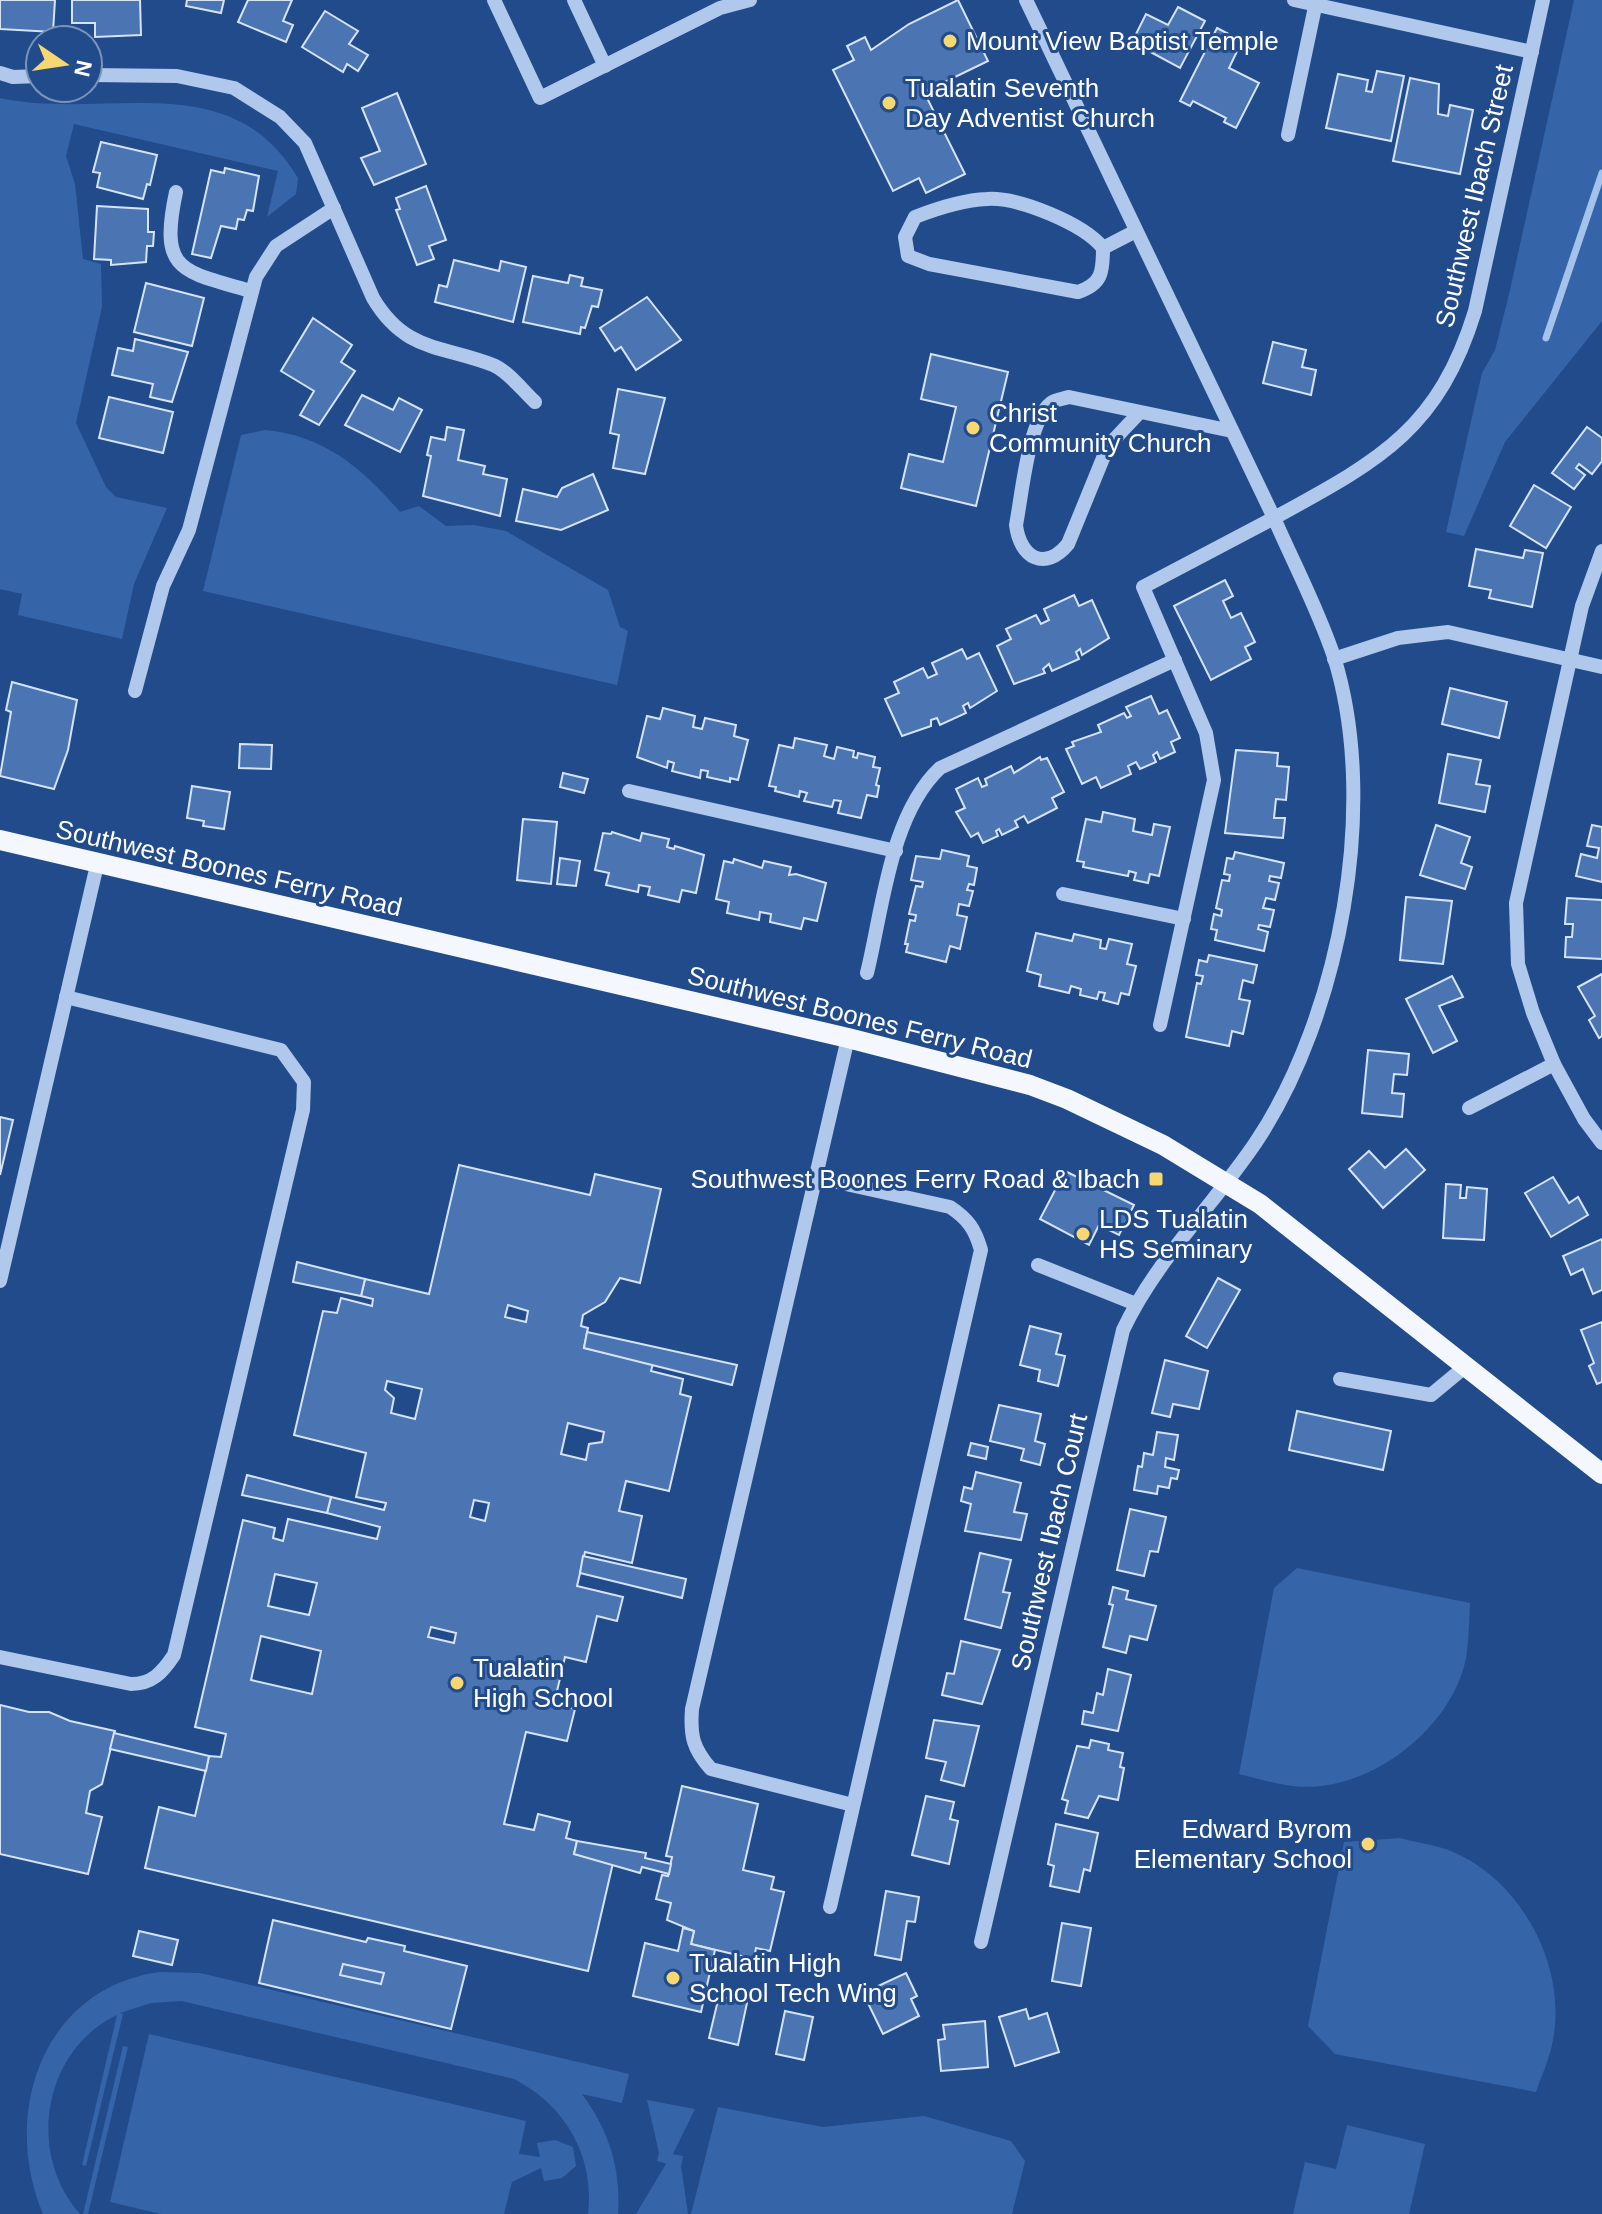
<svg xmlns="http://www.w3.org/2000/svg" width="1602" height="2214" font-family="Helvetica,sans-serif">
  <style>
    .green { fill: #3664a9 }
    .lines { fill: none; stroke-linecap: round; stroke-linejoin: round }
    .stream { stroke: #a4c2ec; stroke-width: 7 }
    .building { fill: #4b74b3; stroke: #d5e3f8; stroke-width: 2; fill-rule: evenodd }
    .minor { stroke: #b0c8eb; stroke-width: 14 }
    .major { stroke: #f4f8fe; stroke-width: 20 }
    .poi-dot { fill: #f7d772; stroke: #224b8c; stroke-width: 3 }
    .labels { text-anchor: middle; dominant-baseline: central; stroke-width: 6; stroke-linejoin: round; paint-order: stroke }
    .poi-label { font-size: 26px; fill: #fff; stroke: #224b8c; text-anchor: start }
    .street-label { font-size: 26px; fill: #fff; stroke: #224b8c }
  </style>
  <rect width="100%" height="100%" fill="#224b8c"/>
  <g class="green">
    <path d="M1574,0h28v321l-97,121 -41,94 -18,-4 36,-159 13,-23 15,-60z"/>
    <path d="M0,98c106,23 230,-35 298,80l-2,16 -29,23 11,-46 -204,-47 -8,32 9,28 8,75 18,5 1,43 -26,116 30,64 10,10 51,11 -33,76 -12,55 -104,-24 4,-21 -22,-5z"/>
    <path d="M265,430c59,5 98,39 135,82l19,-6 27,20 28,-1 32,6 102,59 12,37 8,4 -11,54 -414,-94 38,-156z"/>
    <path d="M1297,1568l173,35c-1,18 -1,37 -4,55 -14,72 -100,137 -173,128 -18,-2 -36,-8 -54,-12l35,-186z"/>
    <path d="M1400,1838c17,5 37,7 53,14 69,29 114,115 100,188 -3,17 -11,35 -17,52l-201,-38 -27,-28 36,-184z"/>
    <path d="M160,1972l40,1 429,101 -7,29 -40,-9c27,37 39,74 36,120h-30c7,-58 -23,-109 -74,-135l-332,-78 -31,2 -31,10 3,1 -37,152 -4,-1 35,-150c-74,35 -91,139 -37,199h-37c-43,-102 1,-227 117,-242z"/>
    <path d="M149,2034l377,87 -7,33 21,3 -3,-14 18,-3 18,7 3,19 -14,12 -18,3 -3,-13 -29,14 -8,32h-343l-51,-12z"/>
    <path d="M123,2046l5,1 -40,167h-5z"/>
    <path d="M647,2100l48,9 -27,55 -11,-3 2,-8z"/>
    <path d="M718,2107l105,20 101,-11 87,25 14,20 -13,53h-321z"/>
    <path d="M1347,2125l78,19 -16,70h-116l12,-52 31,7z"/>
    <path d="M672,2154l11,2 -2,10 7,48h-52z"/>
  </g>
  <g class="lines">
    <path class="stream" d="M1546,338l56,-165"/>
  </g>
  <g class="building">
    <path d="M0,0h55l-2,32 -53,-3z"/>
    <path d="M72,0h68l1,35 -46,2v-14h-23z"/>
    <path d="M187,0h37l-3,13 -35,-7z"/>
    <path d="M248,0h44l-9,21 10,4 -7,17 -48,-20z"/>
    <path d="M958,0l30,61 -64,31 41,82 -39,19 -7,-15 -26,13 -60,-121 21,-10 -7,-14 18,-9 6,13 38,-26z"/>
    <path d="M1178,7l27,14 -25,47 -48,-26 14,-28 22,11z"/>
    <path d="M325,11l33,20 -9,13 19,11 -10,16 -11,-7 -4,8 -41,-25z"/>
    <path d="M1217,28l25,13 -13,27 30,15 -23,45 -12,-6 2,-4 -33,-17 -3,5 -10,-5z"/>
    <path d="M1377,71l27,5 -13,65 -65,-13 12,-54 30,6 -2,11 6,1z"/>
    <path d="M1410,78l29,6 -1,30 10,2 2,-11 23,5 -13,64 -67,-13z"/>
    <path d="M397,93l29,71 -52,21 -13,-27 19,-7 -18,-43z"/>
    <path d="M101,142l56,13 -7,30 -3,-1 -4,15 -46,-12 3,-14 -7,-1z"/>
    <path d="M225,168l34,8 -6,35 -6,-1 -3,10 -6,-1 -2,10 -15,-3 -10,32 -19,-4 19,-84 13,3z"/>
    <path d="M426,186l20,54 -17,6 5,13 -17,6 -21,-55 4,-1 -4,-11z"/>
    <path d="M97,206l51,3v23h6l-1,14h-6l-1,16 -35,3v-5l-17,-1z"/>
    <path d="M454,260l45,11 2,-10 25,6 -13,55 -78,-20 4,-17 8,2z"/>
    <path d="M570,275l13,3 -2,8 21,4 -4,17 -6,-1 -7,22 -4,-1 -1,7 -57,-12 10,-46 35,7z"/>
    <path d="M146,283l58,15 -12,48 -58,-14z"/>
    <path d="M647,297l34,43 -45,30 -15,-23 -6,4 -15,-23z"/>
    <path d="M313,318l39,27 -11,17 14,9 -36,54 -19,-10 14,-24 -33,-20z"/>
    <path d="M135,339l53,13 -16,50 -22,-5 3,-13 -41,-9 6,-27 15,3z"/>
    <path d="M1273,342l33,8 -4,17 14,3 -5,25 -48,-12z"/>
    <path d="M931,354l77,18 -32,134 -75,-18 8,-34 34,8 13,-55 -35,-8z"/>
    <path d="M618,389l47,9 -20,76 -32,-6 6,-33 -9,-2z"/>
    <path d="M362,395l31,15 6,-12 23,12 -22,42 -55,-27z"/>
    <path d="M109,397l64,15 -10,41 -64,-15z"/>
    <path d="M447,427l17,3 -6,30 27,6 -2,8 24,5 -7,37 -77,-20 8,-40 -4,-1 4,-18 14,3z"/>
    <path d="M1587,427l15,11v23l-10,13 -13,-10 -3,4 9,7 -11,14 -22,-16z"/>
    <path d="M593,474l15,36 -47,20 -45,-9 7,-32 34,8 5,-9z"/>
    <path d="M1534,485l37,22 -25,41 -36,-22z"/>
    <path d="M1476,549l47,9 2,-8 18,3 -11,54 -43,-9 2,-8 -22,-4z"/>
    <path d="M1225,580l8,16 -10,5 8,17 10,-5 14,29 -10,5 6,12 -40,21 -37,-74z"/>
    <path d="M1074,595l5,11 13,-6 17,38 -27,17 -2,-6 -4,3 3,7 -27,12 -3,-7 -6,5 2,4 -31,11 -17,-38 14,-7 -5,-10 30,-14 5,9 8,-4 -5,-11z"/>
    <path d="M962,649l5,10 12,-6 18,38 -27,17 -2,-5 -5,3 3,7 -26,12 -3,-7 -6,2v6l-29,10 -17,-37 14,-6 -5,-11 29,-14 5,10 9,-4 -5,-11z"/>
    <path d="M12,682l65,18 -9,50 -14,39 -54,-13 11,-64 -5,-2z"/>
    <path d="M1450,688l57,14 -8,36 -57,-14z"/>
    <path d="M1151,696l8,18 8,-4 13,28 -9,4 4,10 -15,7 -3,-7 -4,3 3,7 -16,7 -4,-7 -8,4 3,8 -30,14 -5,-11 -14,7 -16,-35 8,-3 -2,-4 29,-10 -3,-7 26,-12 3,5 4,-2 -5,-9z"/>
    <path d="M663,708l32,8 -2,11 9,2 3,-11 31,7 -2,11 14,4 -10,40 -8,-2v4l-23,-5 1,-6 -7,-1 -1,8 -28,-7 2,-8 -6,-2 -1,7 -30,-11 10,-41 13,3z"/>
    <path d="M795,738l32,7 -3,11 10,3 3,-12 17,4 -1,6 4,1 1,-5 17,4 -2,10 7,1 -4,17 3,1 -2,11 -10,-2 -6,23 -23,-5 3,-12 -7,-1 -2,7 -28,-6 3,-8 -7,-2 -1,6 -24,-6 1,-4 -7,-1 10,-41 14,3z"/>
    <path d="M240,744l32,1 -1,24 -32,-1z"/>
    <path d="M1236,750l42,3 -1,13 12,1 -3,33 -10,-1 -2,19h11l-2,20 -58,-5z"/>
    <path d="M1448,754l33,6 -5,24 14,2 -5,26 -46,-9z"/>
    <path d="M1040,757l1,3 6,-2 17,34 -12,6 5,10 -29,15 -4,-7 -9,5 3,6 -16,8 -3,-6 -3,2 2,5 -15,7 -5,-10 -7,4 -15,-25 9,-4 -9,-19 22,-11 4,9 5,-2 -2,-6 26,-13 3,7z"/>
    <path d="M563,773l25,6 -4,14 -24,-6z"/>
    <path d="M192,786l38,6 -6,37 -21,-3 1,-5 -17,-3z"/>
    <path d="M1103,812l32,7 -2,12 19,4 2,-11 16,3 -11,49 -9,-2 -2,9 -14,-3 2,-7 -7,-2 -1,5 -45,-9 1,-5 -7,-1 9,-42 15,3z"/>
    <path d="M523,819l34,3 -6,62 -34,-4z"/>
    <path d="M1436,825l34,12 -9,26 11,4 -7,22 -45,-14z"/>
    <path d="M1592,825l10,2v55l-26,-6 5,-22 16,4 2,-10 -12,-2z"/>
    <path d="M612,832l28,9 2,-8 27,6 -2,8 7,2 1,-3 29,9 -8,38 -14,-3 -3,12 -31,-7 2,-8 -11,-2 -1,7 -32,-7 3,-12 -14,-3 8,-37 8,1z"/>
    <path d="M942,850l27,6 -2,10 10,2 -3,17 -5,-1 -2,6 6,1 -4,15 -10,-2 -2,11 10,2 -7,32 -10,-3 -4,16 -40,-10 2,-8h-3l5,-24 5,1 1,-6 -7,-1 7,-28 6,1 1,-5 -12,-2 5,-24 24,3z"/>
    <path d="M1235,852l49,11 -3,15 -11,-2 -1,5 10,2 -4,17 -9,-2 -3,10 11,2 -4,17 -11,-2 -1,4 10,3 -4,19 -49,-11 2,-10 -6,-1 3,-15 7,2 1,-6 -6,-2 6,-28 7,1 1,-6 -6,-1 3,-16 6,1z"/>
    <path d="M560,858l20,3 -4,25 -19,-2z"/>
    <path d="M734,859l28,9 2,-7 27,6 -2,8 7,-1 30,9 -9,38 -13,-3 -3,11 -31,-7 1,-8 -11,-2 -1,8 -32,-7 2,-11 -13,-3 8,-38 9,2z"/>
    <path d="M1406,897l46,4 -9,63 -43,-4z"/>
    <path d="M1567,898l35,2v59l-37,-2 1,-20h6l1,-13h-8z"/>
    <path d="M1036,933l36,8 2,-7 27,6 -1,8 6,1 3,-10 23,5 -5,20 9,2 -7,29 -8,-2 -3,11 -15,-4 2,-7 -6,-1 -2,7 -17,-4 1,-6 -10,-3 -2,7 -30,-7 2,-11 -14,-4z"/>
    <path d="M1209,955l48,10 -4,18 -10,-3 -4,19 11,2 -7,33 -11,-3 -3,15 -43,-9 11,-54 4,1 2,-8 -7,-1 3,-15 8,2z"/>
    <path d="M1602,974v62l-3,2 -10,-18 6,-4 -17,-29z"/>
    <path d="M1452,976l11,21 -24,9 18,35 -24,12 -27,-54z"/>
    <path d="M1368,1050l41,4 -2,21 -13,-1 -2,19 12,1 -2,23 -40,-4z"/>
    <path d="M0,1117l13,3 -13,55z"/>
    <path d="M1406,1149l19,21 -42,38 -34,-39 20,-18 16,17z"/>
    <path d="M459,1165l131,30 5,-21 66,15 -21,94 -20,-5 -15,24 -22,13 -2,11 7,2 -4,20 69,16 -2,7 32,8 -3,15 11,3 -22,94 -43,-10 -7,30 23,5 -10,47 -47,-11 -8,34 46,11 -6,24 -20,-5 -11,46 -21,-5 -11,47 21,5 -8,32 -41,-9 -22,92 30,6 4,-16 32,8 -4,16 11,3 -3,13 39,9 -25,108 -443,-103 14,-61 36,9 14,-60 12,1 5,-23 -31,-7 48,-207 32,8 -2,10 10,3 5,-22 89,20 3,-12 -53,-14 4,-16 53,13 2,-7 -30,-6 10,-44 -72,-18 29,-124 14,2 4,-15 31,8 1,-7 -12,-3 4,-17 64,15zM508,1305l20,6 -2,11 -21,-5zM387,1381l35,8 -7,30 -24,-6 3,-15 -9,-8zM568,1423l36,9 -2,10 -13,2 -3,16 -25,-6zM474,1500l15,3 -4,18 -15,-4zM275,1574l42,9 -8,32 -41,-9zM431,1627l25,6 -2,10 -26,-6zM261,1636l60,15 -9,43 -61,-14z"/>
    <path d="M1065,1171l69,34 -15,30 -20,-10 -10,20 -49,-26z"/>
    <path d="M1553,1177l16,26 9,-6 10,18 -37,22 -26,-44z"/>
    <path d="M1446,1184l15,1 -1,13h6l1,-11 20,2 -3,51 -41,-2z"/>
    <path d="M1602,1239v51l-9,4 -10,-25 -12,6 -8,-19z"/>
    <path d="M297,1262l68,17 -4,17 -68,-14z"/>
    <path d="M1218,1278l22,12 -33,58 -21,-12z"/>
    <path d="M1602,1322v60l-5,2 -8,-18 5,-3 -13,-33z"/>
    <path d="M1030,1326l31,8 -5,20 9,2 -7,30 -20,-5 2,-11 -20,-5z"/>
    <path d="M587,1332l150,33 -5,20 -148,-37z"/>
    <path d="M1165,1360l43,11 -9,38 -26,-5 -3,13 -18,-4z"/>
    <path d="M999,1405l42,9 -6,27 10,3 -5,21 -19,-5 3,-11 -34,-8z"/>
    <path d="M1297,1411l94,20 -8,39 -94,-20z"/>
    <path d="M1157,1432l21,3 -4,25 -8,-2 -1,9 14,3 -2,9 -6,-1 -2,10 -11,-2 -1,8 -23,-4 4,-24 4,1 2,-14 9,2z"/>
    <path d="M971,1443l17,4 -2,12 -18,-4z"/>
    <path d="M976,1472l45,11 -7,29 13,2 -6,26 -56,-9 6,-27 -10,-3 3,-14 8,2z"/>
    <path d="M247,1475l84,22 -4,16 -85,-18z"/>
    <path d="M1130,1509l36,8 -8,35 -8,-1 -6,25 -27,-6z"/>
    <path d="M980,1553l31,7 -8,32 7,1 -9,35 -36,-9z"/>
    <path d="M583,1556l103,23 -4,19 -102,-25z"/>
    <path d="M1113,1587l15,4 -2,8 30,7 -9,34 -17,-4 -4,17 -23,-6 10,-42 -4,-1z"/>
    <path d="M961,1641l39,9 -18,54 -40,-9 5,-22 7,1z"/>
    <path d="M1108,1669l23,6 -13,56 -36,-7 2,-13 9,2 4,-20 6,2z"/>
    <path d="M0,1705l29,7h20l21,9 45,10 -13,53 -12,7 -4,22 16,4 -14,57 -88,-20z"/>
    <path d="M934,1720l45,6 -15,60 -23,-6 5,-18 -20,-4z"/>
    <path d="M114,1733l95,23 -3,15 -96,-22z"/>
    <path d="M1091,1740l18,4 -1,6 15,3 -3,14 4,1 -6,32 -19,-4 -11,22 -23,-5 3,-12 -6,-2 15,-53 12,2z"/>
    <path d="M682,1786l76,18 -15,66 31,7 -3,12 13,3 -14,59 -14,-3 -2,11 -63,-15 3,-13 -27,-11 4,-17 -15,-4 6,-24 6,1 4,-19 -6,-1z"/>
    <path d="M926,1796l28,6 -4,17 8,2 -9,43 -37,-9z"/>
    <path d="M1056,1824l42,9 -8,38 -6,-2 -5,23 -29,-6 4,-20 -6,-2z"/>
    <path d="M577,1841l69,12 -1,5 26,6 -2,10 -27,-7 -2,6 -66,-19z"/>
    <path d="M886,1891l33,6 -4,25 -8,-1 -6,39 -26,-5z"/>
    <path d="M273,1920l93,22 2,-4 37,8 -1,5 63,15 -16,63 -192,-46z"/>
    <path d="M1062,1923l29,5 -10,58 -29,-5z"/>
    <path d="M683,1928l11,3 -3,13 24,6 -14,62 -68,-16 12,-53 33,8z"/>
    <path d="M139,1931l39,9 -6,25 -39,-9z"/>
    <path d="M343,1964l41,9 -3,11 -41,-9z"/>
    <path d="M906,1973l11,23 -6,3 8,17 -36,18 -20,-41z"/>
    <path d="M719,1996l28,7 -9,42 -29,-7z"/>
    <path d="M1026,2009l3,10 18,-6 12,39 -44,14 -16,-49z"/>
    <path d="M785,2011l28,6 -9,43 -28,-6z"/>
    <path d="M985,2021l3,46 -47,4 -3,-31 7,-1 -2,-14z"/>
  </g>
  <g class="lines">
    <g class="minor">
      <path d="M494,0l46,98 180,-90 30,-8"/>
      <path d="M574,0l31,66"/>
      <path d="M1026,0l248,518 -131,69 63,146 8,47 -54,245"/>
      <path d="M1294,0l238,52"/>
      <path d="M0,73l13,4 27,-1"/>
      <path d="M88,75l89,1 57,12 46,29 25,26 68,155c32,54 68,47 120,67 15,6 30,26 42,37"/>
      <path d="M1288,135l27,-128"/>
      <path d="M176,192c-17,80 5,79 75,99"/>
      <path d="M1103,248c0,24 -1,36 -25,44l-149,-28 -21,-8 -3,-19 10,-20c23,-9 47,-17 72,-18 32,-2 97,25 116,49l33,-17"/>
      <path d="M1140,412l-32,34 -40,98c-23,28 -48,14 -52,-19 6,-30 12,-104 35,-122 5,-4 12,-4 18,-6l163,34"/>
      <path d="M1602,551l-20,55 -66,297 2,61 15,49 21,51 30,55 18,24"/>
      <path d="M1334,659l64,-21 50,-6 154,35"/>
      <path d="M135,691l28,-105 26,-56 67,-253 20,-31 58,-38"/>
      <path d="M629,791l267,60"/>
      <path d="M1063,894l121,25"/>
      <path d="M867,973c16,-65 23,-158 73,-205l235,-108"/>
      <path d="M848,1038l-156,671c-2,27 1,40 19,60l142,36"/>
      <path d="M1469,1108l85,-44"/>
      <path d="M814,1177l136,30c18,12 25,22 31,43l-151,657"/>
      <path d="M1038,1265l98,39"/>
      <path d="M0,1281l97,-416"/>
      <path d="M1340,1379l91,16 35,-29"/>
      <path d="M0,1657l131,27c21,0 31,-11 43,-29l129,-545 1,-28 -23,-32 -215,-53"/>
      <path d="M981,1942l142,-612c33,-70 90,-124 133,-188 84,-126 124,-338 78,-485 -16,-48 -40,-93 -60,-139 104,-57 164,-87 201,-207l68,-311"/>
    </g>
    <path class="major" d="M0,840l848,198 182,47 37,14 96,46 97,59 342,270"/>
  </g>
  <g class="poi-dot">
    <circle cx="950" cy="41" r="8"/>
    <circle cx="889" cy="103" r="8"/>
    <circle cx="973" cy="428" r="8"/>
    <rect x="1148" y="1171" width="16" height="16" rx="4"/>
    <circle cx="1083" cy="1234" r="8"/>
    <circle cx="457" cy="1683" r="8"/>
    <circle cx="1368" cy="1844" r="8"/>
    <circle cx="673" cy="1978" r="8"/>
  </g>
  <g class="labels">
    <g class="poi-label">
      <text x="966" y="41">Mount View Baptist Temple</text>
      <text x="905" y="88">Tualatin Seventh<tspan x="905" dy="30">Day Adventist Church</tspan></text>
      <text x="989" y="413">Christ<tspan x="989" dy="30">Community Church</tspan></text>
      <text x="1140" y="1179" text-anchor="end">Southwest Boones Ferry Road &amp; Ibach</text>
      <text x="1099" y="1219">LDS Tualatin<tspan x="1099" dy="30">HS Seminary</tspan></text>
      <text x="473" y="1668">Tualatin<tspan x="473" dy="30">High School</tspan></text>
      <text x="1352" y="1829" text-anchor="end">Edward Byrom<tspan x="1352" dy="30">Elementary School</tspan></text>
      <text x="689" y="1963">Tualatin High<tspan x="689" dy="30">School Tech Wing</tspan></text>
    </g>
    <g class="street-label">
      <text transform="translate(1474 196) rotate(-77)">Southwest Ibach Street</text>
      <text transform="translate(229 868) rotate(13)">Southwest Boones Ferry Road</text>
      <text transform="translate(860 1017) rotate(14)">Southwest Boones Ferry Road</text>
      <text transform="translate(1049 1542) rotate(-77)">Southwest Ibach Court</text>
    </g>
  </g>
  <g transform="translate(64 64) rotate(103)"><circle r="38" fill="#224b8c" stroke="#7a93ba" stroke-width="2"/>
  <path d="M0-6L14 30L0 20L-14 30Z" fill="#f7d772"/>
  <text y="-12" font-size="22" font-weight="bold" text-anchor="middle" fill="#ffffff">N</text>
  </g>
</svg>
